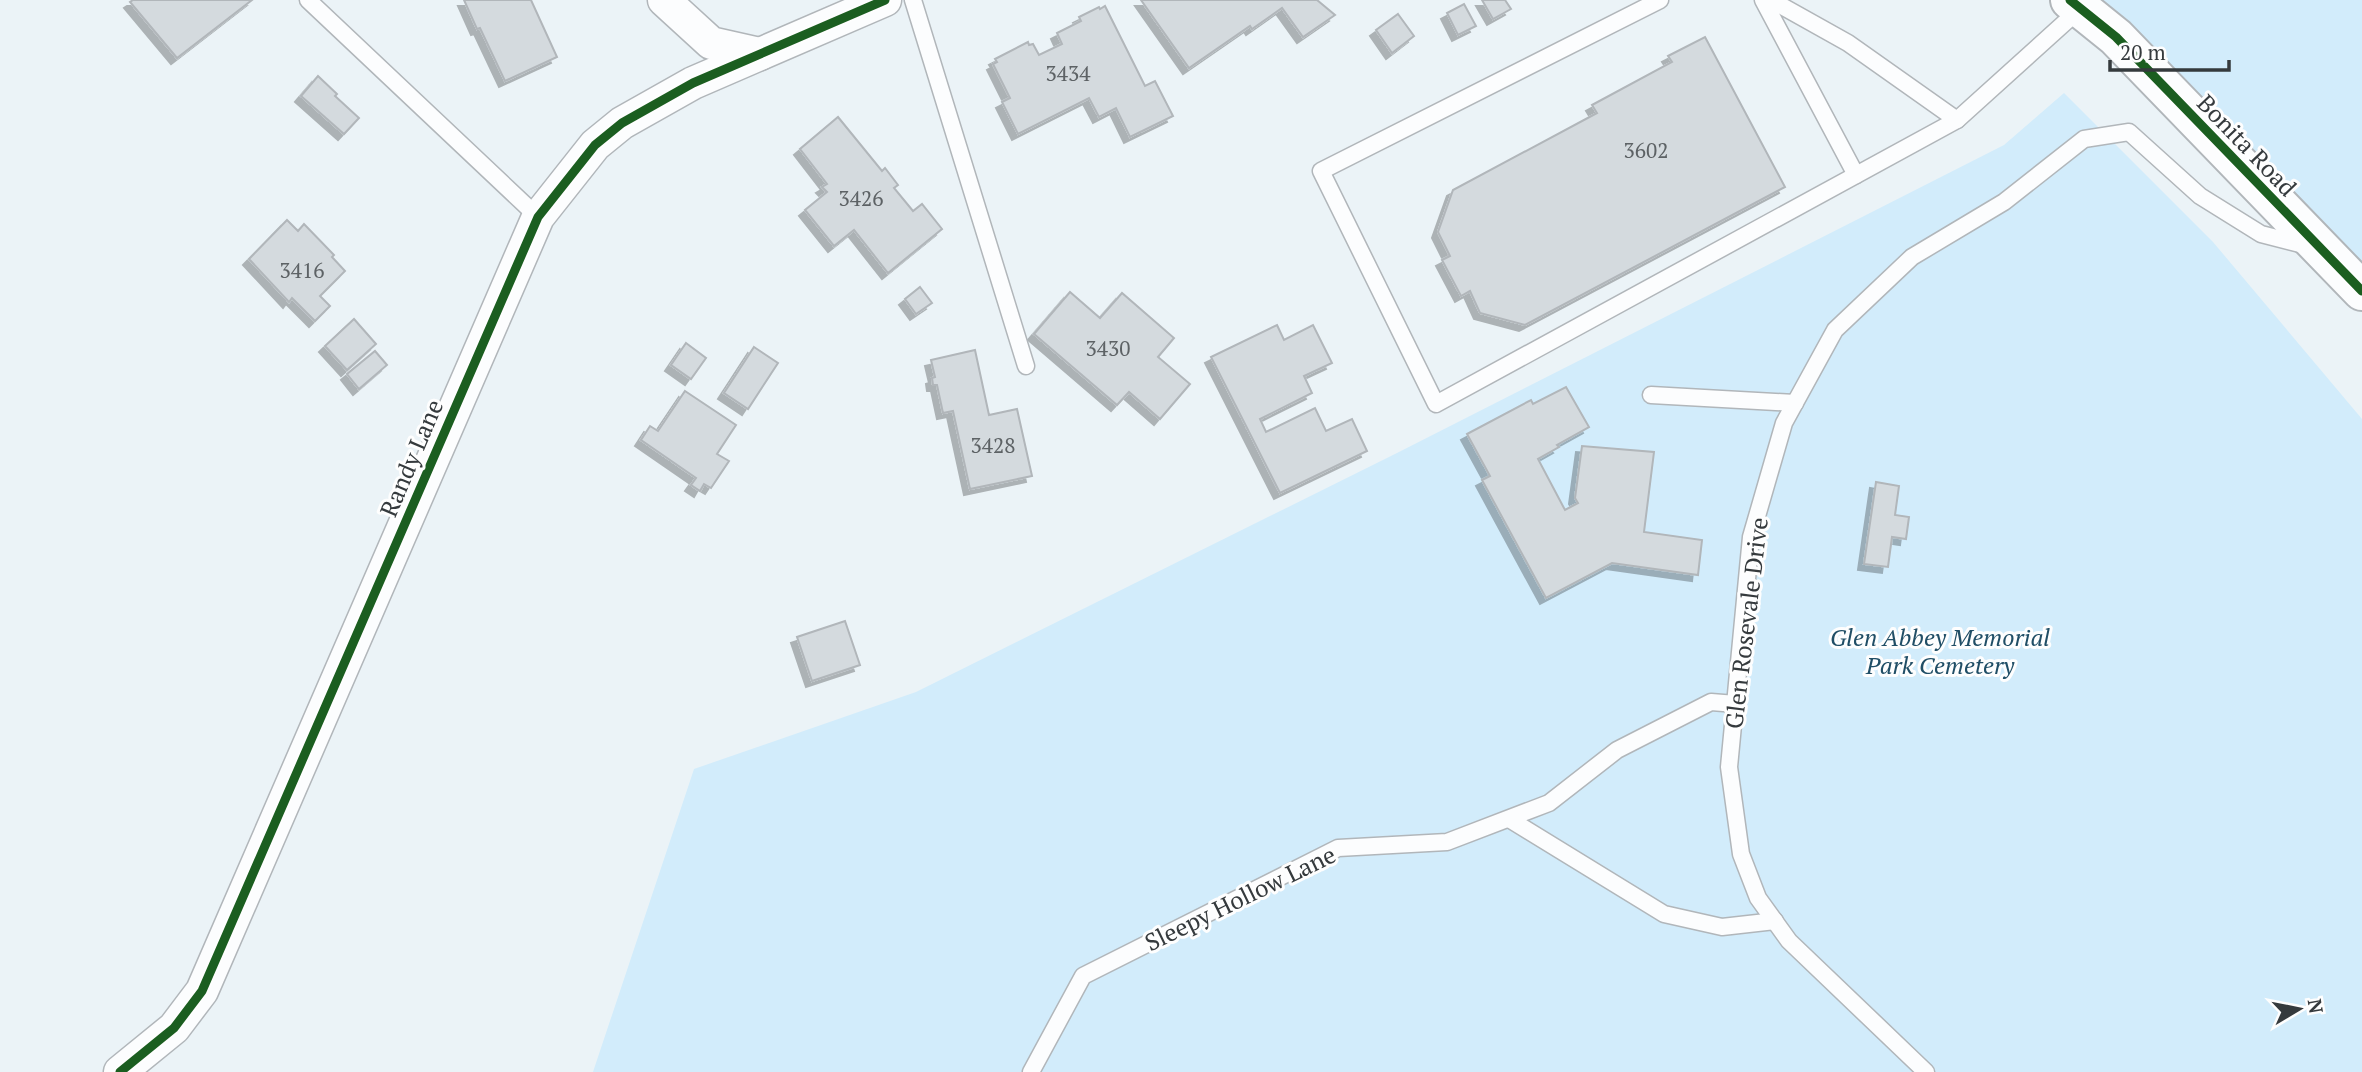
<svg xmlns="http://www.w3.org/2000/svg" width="2362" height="1072" font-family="'PT Serif',serif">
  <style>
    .green { fill: #d2ecfb }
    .building { fill: #d4dade; stroke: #b1b6ba; stroke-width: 2; filter: url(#shadow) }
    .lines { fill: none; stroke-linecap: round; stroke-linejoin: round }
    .service-casing { stroke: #b1b6ba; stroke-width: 19 }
    .minor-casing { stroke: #b1b6ba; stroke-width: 35 }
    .primary-casing { stroke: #b1b6ba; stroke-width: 42 }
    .service { stroke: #fcfdfe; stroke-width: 16 }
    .minor { stroke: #fcfdfe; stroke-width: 32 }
    .primary { stroke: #fcfdfe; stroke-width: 38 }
    .cycleway-casing { stroke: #fefefe; stroke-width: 13 }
    .cycleway { stroke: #1b5e20; stroke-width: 9 }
    .labels { text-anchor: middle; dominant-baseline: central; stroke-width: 6; stroke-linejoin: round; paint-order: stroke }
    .number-label { font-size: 21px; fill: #5d6265 }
    .street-label { font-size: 24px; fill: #353a3d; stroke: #fefefe }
    .park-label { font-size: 24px; font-style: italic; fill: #204e66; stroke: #fefefe }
  </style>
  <defs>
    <filter id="shadow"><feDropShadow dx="-6" dy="6" stdDeviation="0" flood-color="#0004"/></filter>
  </defs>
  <rect width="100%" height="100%" fill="#ebf3f7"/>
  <g class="green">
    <path d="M2071,0h291v291z"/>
    <path d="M2064,93l149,149 149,177v653h-1769l101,-303 222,-77 481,-239 607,-308z"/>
  </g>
  <g class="building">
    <path d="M133,0h119l-75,58 -47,-56z"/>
    <path d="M464,0h67l26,57 -52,24 -25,-53 -3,1z"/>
    <path d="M1141,0h176l18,15 -32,22 -21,-29 -30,21 -2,-3 -61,42z"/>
    <path d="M1482,0h23l6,9 -18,10z"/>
    <path d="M1464,4l12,22 -18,9 -11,-22z"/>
    <path d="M1105,6l40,80 10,-5 18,35 -43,21 -14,-29 -17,9 -10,-19 -71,36 -16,-32 8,-4 -17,-34 4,-2 -2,-3 33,-17 1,3 4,-1 6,11 23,-11 -5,-11 24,-12 -2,-4 20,-10 1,2z"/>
    <path d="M1398,14l16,22 -22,17 -16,-23z"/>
    <path d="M1705,37l80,150 -260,138 -45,-12 -10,-22 -9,5 -19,-36 8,-4 -12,-24 15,-42 144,-77 -5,-8 80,-43 -4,-6z"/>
    <path d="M318,76l19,18 -2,2 24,22 -15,16 -43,-38z"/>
    <path d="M838,117l44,54 3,-3 13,17 -4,3 19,23 9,-7 20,25 -54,44 -34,-43 -20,16 -29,-36 22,-18 -5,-5 5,-3 -27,-35z"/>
    <path d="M287,220l11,11 6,-7 30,31 -2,2 13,14 -25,25 10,10 -15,15 -23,-23 -3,4 -40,-43z"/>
    <path d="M920,287l12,16 -16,11 -11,-15z"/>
    <path d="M1070,292l30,26 22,-25 52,45 -16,19 32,27 -30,35 -31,-27 -12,13 -83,-71z"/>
    <path d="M354,319l22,25 -29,26 -22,-24z"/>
    <path d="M1277,325l7,15 29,-15 19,38 -28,13 8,17 -52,26 6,13 49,-24 11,23 26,-12 15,32 -87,42 -69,-136z"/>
    <path d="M686,343l20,15 -15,21 -20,-14z"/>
    <path d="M754,347l24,16 -30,46 -24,-16z"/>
    <path d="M975,350l14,65 28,-6 15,67 -62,13 -17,-78 -10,2 -6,-28h-4l-1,-7 3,-1 -4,-17z"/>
    <path d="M375,351l12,14 -28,24 -12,-15z"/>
    <path d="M1566,387l23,40 -32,18 2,2 -21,12 27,51 13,-7 -3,-5 7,-52 72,6 -10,80 58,8 -4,35 -86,-12 -66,35 -64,-118 8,-4 -23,-42 64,-34 2,4z"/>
    <path d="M685,391l51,34 -19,29 12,7 -18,27 -7,-4 -4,7 -9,-6 5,-7 -55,-38 9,-14 8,5z"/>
    <path d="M1876,482l23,4 -4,29 14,2 -3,22 -14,-2 -4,30 -24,-3z"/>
    <path d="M845,621l15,44 -48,16 -15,-44z"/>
  </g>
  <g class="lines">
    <defs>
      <g id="service">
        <path d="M308,0l230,217"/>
        <path d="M913,0l113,366"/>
        <path d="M1660,0l-339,171 115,233 521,-284 124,-112"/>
        <path d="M1763,0l93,175"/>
        <path d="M1771,0l77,43 109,77"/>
        <path d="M1651,395l144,8"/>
        <path d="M1509,819l155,95 58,13 53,-6"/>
        <path d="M1031,1072l52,-96 255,-128 109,-6 102,-39 68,-53 94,-48 25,2"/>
        <path d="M1926,1072l-137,-131 -31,-43 -17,-44 -12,-87 22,-230 33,-114 51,-93 77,-73 92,-55 80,-63 45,-7 71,64 61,38 43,11"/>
      </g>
      <g id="minor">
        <path d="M664,0l47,43 49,11"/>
        <path d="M120,1072l54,-44 28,-37 336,-774 57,-72 27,-22 71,-40 192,-83"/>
      </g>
      <path id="primary" d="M2070,0l46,37 246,254"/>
    </defs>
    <use href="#service" class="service-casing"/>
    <use href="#minor" class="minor-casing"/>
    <use href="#primary" class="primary-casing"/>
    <use href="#service" class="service"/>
    <use href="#minor" class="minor"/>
    <use href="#primary" class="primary"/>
    <defs>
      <g id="cycleway">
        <path d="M2070,0l46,37 246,254"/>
        <path d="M120,1072l54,-44 28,-37 336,-774 57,-72 27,-22 71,-40 192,-83"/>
      </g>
    </defs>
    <use href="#cycleway" class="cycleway-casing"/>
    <use href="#cycleway" class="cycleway"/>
  </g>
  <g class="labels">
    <g class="number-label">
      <text x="1068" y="73">3434</text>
      <text x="1646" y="150">3602</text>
      <text x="861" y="198">3426</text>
      <text x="302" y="270">3416</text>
      <text x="1108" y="348">3430</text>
      <text x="993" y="445">3428</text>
    </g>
    <g class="street-label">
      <text transform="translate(2247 145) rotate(46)">Bonita Road</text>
      <text transform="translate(411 458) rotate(-67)">Randy Lane</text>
      <text transform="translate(1746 623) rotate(-83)">Glen Rosevale Drive</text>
      <text transform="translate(1240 898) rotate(-26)">Sleepy Hollow Lane</text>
    </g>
    <g class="park-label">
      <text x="1940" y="637">Glen Abbey Memorial<tspan x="1940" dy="28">Park Cemetery</tspan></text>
    </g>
  </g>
  <g transform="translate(2299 1009) rotate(80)" stroke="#fefefe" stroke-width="5" paint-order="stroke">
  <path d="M0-5L12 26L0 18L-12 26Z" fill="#353a3d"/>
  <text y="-10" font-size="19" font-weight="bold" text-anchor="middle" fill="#353a3d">N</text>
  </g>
  <path d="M2110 60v10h119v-10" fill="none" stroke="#353a3d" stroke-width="3.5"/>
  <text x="2120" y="60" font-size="21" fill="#353a3d" stroke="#fefefe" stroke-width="5" paint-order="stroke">20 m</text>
</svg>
